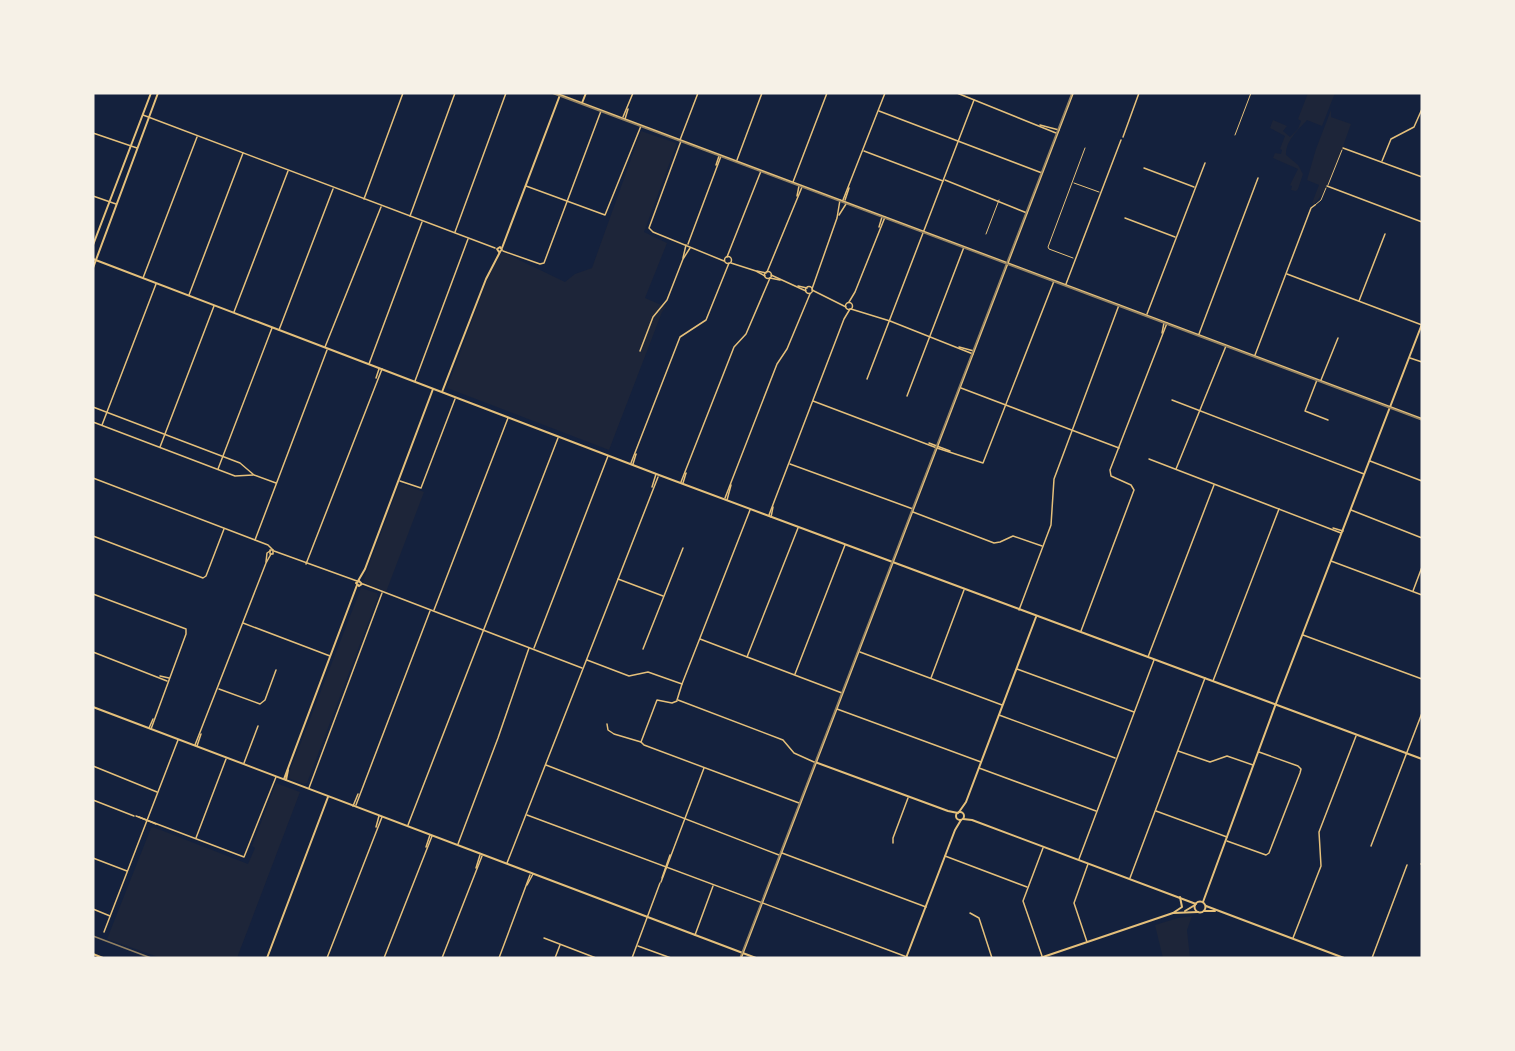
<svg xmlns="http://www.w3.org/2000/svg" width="1515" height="1051" font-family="'Public Sans',sans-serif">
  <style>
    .green { fill: #1d2539 }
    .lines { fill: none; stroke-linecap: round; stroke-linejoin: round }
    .service { stroke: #e5c07b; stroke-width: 1 }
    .minor { stroke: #e5c07b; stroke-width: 1.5 }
    .tertiary { stroke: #e5c07b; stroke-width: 2 }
    .secondary { stroke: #e5c07b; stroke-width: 2 }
    .trunk { stroke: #e5c07b; stroke-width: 2 }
    .tram { stroke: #918062; stroke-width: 1.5 }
    .rail { stroke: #918062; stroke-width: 1.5 }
  </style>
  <rect width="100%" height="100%" fill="#14213d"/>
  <g class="green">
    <path d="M1308,93h27l-13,33 -15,-6c-9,10 -21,20 -21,35l12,10 5,9 -5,15 -2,2 -5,-1 1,-4 -2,-1 8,-16 -25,-11 2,-5 6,1 1,-4 -2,-1 5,-13 -15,-8 3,-8 14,6 -4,5 7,6 8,-8 3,-8 -3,-2z"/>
    <path d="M1331,110v7l20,7c-8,21 -21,66 -37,80l-2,-1 7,-18 -12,-5 9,-31z"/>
    <path d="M641,131l35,12v3l-32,86 23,11 -22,55 21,9 -4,5 -53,138 -162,-62 40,-108 14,-27h4l60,29 10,-8 17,-6z"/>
    <path d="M402,484l22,8 -38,100 -22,-9 -1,-2 36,-96z"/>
    <path d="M361,588l16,5 1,4 -71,186 -3,1 -16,-6 1,-5z"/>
    <path d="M276,783l24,9 -63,166h-76l-54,-19 44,-111 2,-1 95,37 7,-16 -3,-2z"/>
    <path d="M1192,916l-5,14 3,28h-27l-8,-33 23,-7z"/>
  </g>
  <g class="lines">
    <g class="service">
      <path d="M1235,135l16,-42"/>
      <path d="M1074,183l25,9"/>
      <path d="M1328,185l14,-35"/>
      <path d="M1315,205l6,-5 5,-12"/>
      <path d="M986,234l13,-34"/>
      <path d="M1073,258l-24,-9 -1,-2 37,-99"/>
    </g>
    <g class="minor">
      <path d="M957,93l99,40"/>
      <path d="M879,111l163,62"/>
      <path d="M143,115l352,133"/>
      <path d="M623,117l10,-24"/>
      <path d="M625,119l3,-10"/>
      <path d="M1040,125l19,5"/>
      <path d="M93,133l44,15"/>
      <path d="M1123,137l16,-44"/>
      <path d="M680,140l18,-47"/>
      <path d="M681,141l-32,87 4,4 71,29"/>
      <path d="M1343,148l79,29"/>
      <path d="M864,151l79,30"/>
      <path d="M737,160l25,-67"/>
      <path d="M1382,161l9,-22 23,-12 8,-18"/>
      <path d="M716,165l3,-9"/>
      <path d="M1144,168l50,19"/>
      <path d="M945,180l82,33"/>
      <path d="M793,182l34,-89"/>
      <path d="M526,186l79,29 36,-89"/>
      <path d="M1327,186l95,36"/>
      <path d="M93,196l23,8"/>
      <path d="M797,196l2,-10"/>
      <path d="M364,199l39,-106"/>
      <path d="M843,200l42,-107"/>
      <path d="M845,200l4,-12"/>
      <path d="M839,215l7,-11"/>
      <path d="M410,216l45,-123"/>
      <path d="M1125,218l50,19"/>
      <path d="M879,227l3,-10"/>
      <path d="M455,232l51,-139"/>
      <path d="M688,244l33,-88"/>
      <path d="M503,251l37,13 4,-1 57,-152"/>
      <circle cx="728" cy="260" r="3.5"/>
      <path d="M727,257l34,-86"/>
      <path d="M683,258l3,-13"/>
      <path d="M731,263l25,8 9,5"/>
      <path d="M757,271l9,2"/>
      <circle cx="768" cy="275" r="3.5"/>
      <path d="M767,272l35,-85"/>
      <path d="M1287,274l135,51"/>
      <path d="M771,275l35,16"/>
      <path d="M143,278l54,-141"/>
      <path d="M770,278l10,2"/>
      <path d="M1066,284l55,-144"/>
      <path d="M798,286l9,2"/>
      <circle cx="809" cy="290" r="3.5"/>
      <path d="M812,289l25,-71 3,-18"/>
      <path d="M812,290l34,17"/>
      <path d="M189,295l54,-142"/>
      <path d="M1359,301l26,-67"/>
      <path d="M849,302l6,-10 30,-75"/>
      <circle cx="849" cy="306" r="3.5"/>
      <path d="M851,309l39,12 83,33"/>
      <path d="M234,312l54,-141"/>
      <path d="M1147,314l58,-151"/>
      <path d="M279,330l54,-141"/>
      <path d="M1162,333l2,-10"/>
      <path d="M1199,334l59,-156"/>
      <path d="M325,347l56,-140"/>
      <path d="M959,347l15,4"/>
      <path d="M640,351l13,-34 14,-17 16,-41 7,-11"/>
      <path d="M1255,355l56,-147 4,-3"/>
      <path d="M1410,358l12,4"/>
      <path d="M369,364l53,-142"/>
      <path d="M376,378l3,-9"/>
      <path d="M867,379l107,-279"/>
      <path d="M1317,380l-12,31 23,9"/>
      <path d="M1321,380l17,-42"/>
      <path d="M415,381l53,-142"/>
      <path d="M961,388l158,60"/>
      <path d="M907,396l57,-149"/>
      <path d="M1172,400l192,74"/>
      <path d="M813,401l124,47 46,15 71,-182"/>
      <path d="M93,407l147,56 14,12 22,8"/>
      <path d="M93,422l142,54 18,-1"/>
      <path d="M102,425l54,-141"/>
      <path d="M929,443l21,8"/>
      <path d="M160,447l54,-141"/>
      <path d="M1149,459l192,74"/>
      <path d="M1370,461l52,20"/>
      <path d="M631,463l49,-126 26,-17 23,-57"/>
      <path d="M633,464l3,-10"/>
      <path d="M790,464l123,45"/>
      <path d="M218,469l54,-141"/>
      <path d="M1176,469l50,-123"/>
      <path d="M93,478l175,67 5,5"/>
      <path d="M400,481l21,7 34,-89"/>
      <path d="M681,482l53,-135 12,-13 24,-56"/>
      <path d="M683,483l3,-10"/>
      <path d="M652,487l4,-13"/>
      <path d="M725,498l52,-134 10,-15 23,-55"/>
      <path d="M727,500l4,-15"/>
      <path d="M1351,510l71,28"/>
      <path d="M913,512l81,31 6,-1 13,-6 29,10"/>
      <path d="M769,515l75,-196 6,-10"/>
      <path d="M771,517l2,-10"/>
      <path d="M1333,528l10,3"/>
      <path d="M93,536l110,42 3,-2 18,-47"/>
      <path d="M255,540l72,-190"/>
      <rect x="270" y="550" width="3" height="4"/>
      <path d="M274,551l83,30"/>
      <path d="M1331,561l91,34"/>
      <path d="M266,562l1,-9 3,-2"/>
      <path d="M306,564l76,-195"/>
      <path d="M618,579l45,17"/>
      <path d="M363,584l219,84"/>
      <path d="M1413,591l9,-24"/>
      <path d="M93,594l93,35v5l-35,95"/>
      <path d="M434,610l74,-192"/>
      <path d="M1019,610l32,-85 3,-46 65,-174"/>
      <path d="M243,623l87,33"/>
      <path d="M1081,631l53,-141 -3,-5 -20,-9 -1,-6 57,-147"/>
      <path d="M1303,635l119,44"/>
      <path d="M700,639l142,54"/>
      <path d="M534,648l74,-192"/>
      <path d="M643,649l40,-101"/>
      <path d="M93,652l74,29"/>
      <path d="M860,652l142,53"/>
      <path d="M747,657l51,-129"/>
      <path d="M1148,657l66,-172"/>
      <path d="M587,660l42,16 19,-4 34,12"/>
      <path d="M1017,669l117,43"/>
      <path d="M795,674l50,-129"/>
      <path d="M160,676l9,2"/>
      <path d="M931,678l33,-88"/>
      <path d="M1213,681l66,-172"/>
      <path d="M219,689l41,15 5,-4 11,-30"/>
      <path d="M677,700l5,-16 68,-174"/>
      <path d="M678,700l105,40 11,13 20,9"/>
      <path d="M837,709l144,53"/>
      <path d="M999,715l116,43"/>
      <path d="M607,724l1,6 6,4 27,8 3,3 155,58"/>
      <path d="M149,728l4,-9"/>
      <path d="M641,742l16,-42 15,3 5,-2"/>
      <path d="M195,745l71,-182 5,-9"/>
      <path d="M197,746l4,-12"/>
      <path d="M1178,751l32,11 17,-6 26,9"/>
      <path d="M244,763l14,-37"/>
      <path d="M546,765l233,90"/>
      <path d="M93,766l64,26"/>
      <path d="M979,768l117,43"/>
      <path d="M309,788l73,-195"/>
      <path d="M93,800l41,16"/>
      <path d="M356,805l74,-194"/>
      <path d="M353,806l5,-12"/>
      <path d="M1156,811l71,26"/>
      <path d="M527,815l380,142"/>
      <path d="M136,816l108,41 32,-80"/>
      <path d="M139,817l17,7"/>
      <path d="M408,825l150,-387"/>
      <path d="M376,827l3,-11"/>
      <path d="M196,838l30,-79"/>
      <path d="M1227,841l39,14 3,-2 31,-80 1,-4 -3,-3 -39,-14"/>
      <path d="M893,843v-5l15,-40"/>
      <path d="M458,844l40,-106 31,-90"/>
      <path d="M1371,846l51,-133"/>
      <path d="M426,847l4,-12"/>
      <path d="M782,853l144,54"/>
      <path d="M945,856l82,31"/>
      <path d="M93,858l34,13"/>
      <path d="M1079,859l75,-199"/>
      <path d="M507,863l151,-386"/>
      <path d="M1421,864l1,-1"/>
      <path d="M476,868l4,-13"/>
      <path d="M662,878l8,-23"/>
      <path d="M1130,878l75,-200"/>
      <path d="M661,882l43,-114"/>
      <path d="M527,885l6,-11"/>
      <path d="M93,909l17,7"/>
      <path d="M970,913l9,5 13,40"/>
      <path d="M104,932l74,-192"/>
      <path d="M695,935l18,-49"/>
      <path d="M544,938l52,20"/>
      <path d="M1293,938l28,-72 -2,-34 37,-96"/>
      <path d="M1087,942l-13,-39 14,-39"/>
      <path d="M638,946l33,12"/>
      <path d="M1042,956l-19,-55 20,-53"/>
      <path d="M327,958l55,-141"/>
      <path d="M384,958l48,-122"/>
      <path d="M442,958l40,-102"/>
      <path d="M499,958l31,-83"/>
      <path d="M555,958l5,-13"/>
      <path d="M632,958l28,-75"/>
      <path d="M1372,958l35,-93"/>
    </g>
    <g class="tertiary">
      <path d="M582,103l4,-10"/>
      <path d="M500,247l2,3 -3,2 -2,-3z"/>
      <path d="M502,248l58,-153"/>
      <path d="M93,259l566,216 763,284"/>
      <path d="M442,392l44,-113 14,-27"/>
      <path d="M358,581l7,-12 68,-180"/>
      <path d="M359,581l3,3 -3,2 -3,-3z"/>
      <path d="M93,707l663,251"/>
      <path d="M815,762l133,49 10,2"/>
      <path d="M284,779l73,-194"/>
      <path d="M286,780l2,-10"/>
      <circle cx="960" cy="816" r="4"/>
      <path d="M959,812l7,-10 70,-185"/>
      <path d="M963,819l9,1 224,84"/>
      <path d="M1206,906l138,52"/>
      <path d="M1204,911h11"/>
      <path d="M1173,913l9,-6 -2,-10"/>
      <path d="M93,954l10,4"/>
      <path d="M267,958l61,-161"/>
      <path d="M741,958l332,-865"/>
      <path d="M906,958l49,-128 6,-10"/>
    </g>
    <g class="secondary">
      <path d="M555,93l867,326"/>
      <circle cx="1200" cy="907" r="5.5"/>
      <path d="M1203,902l75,-204 144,-374"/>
      <path d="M1185,911l10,-6"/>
      <path d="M1040,958l133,-45 25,-1"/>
    </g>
    <g class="trunk">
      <path d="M93,245l58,-152"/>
      <path d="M93,268l65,-175"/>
    </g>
    <g class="tram">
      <path d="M552,93l870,327"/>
      <path d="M740,958l332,-865"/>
    </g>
    <path class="rail" d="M93,936l58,22"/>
  </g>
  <rect width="1515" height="1051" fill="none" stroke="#f6f1e7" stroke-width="189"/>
</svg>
